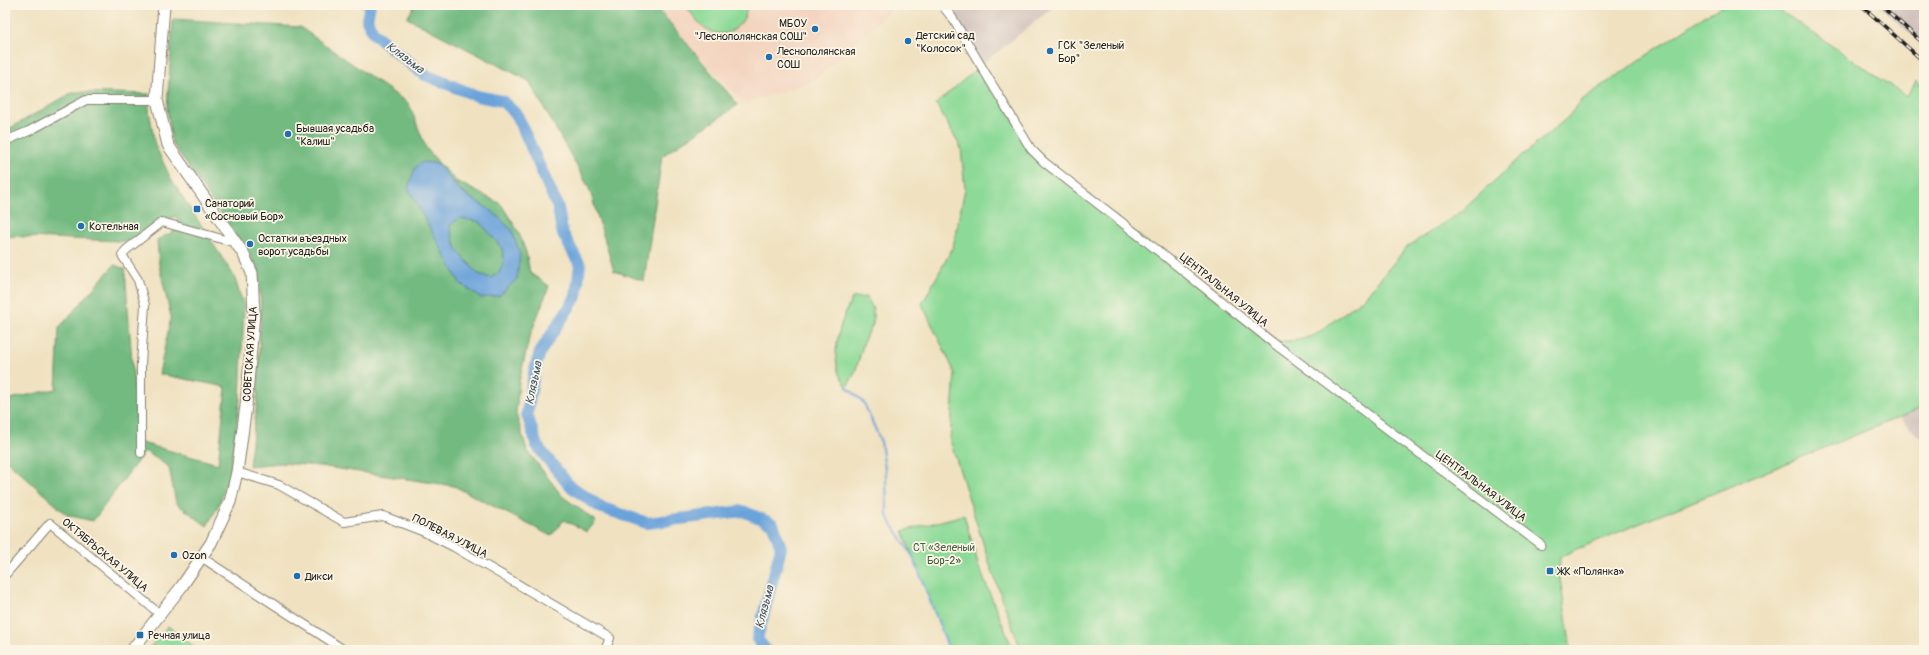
<svg xmlns="http://www.w3.org/2000/svg" width="1929" height="655" font-family="Pangolin,sans-serif">
  <style>
    .built { fill: #f3d4bf }
    .industrial { fill: #cfc0bb }
    .green { fill: #8dda98; stroke: #547b5a }
    .forest { fill: #72ba80; stroke: #476b4e; fill-rule: evenodd }
    .water { fill: #6ba3da; stroke: #44607b; fill-rule: evenodd }
    .lines { fill: none; stroke-linecap: round; stroke-linejoin: round }
    .stream { stroke: #6ba3da; stroke-width: 2 }
    .river { stroke: #6ba3da; stroke-width: 12 }
    .street-casing { stroke: #867f6e; stroke-width: 10 }
    .secondary-casing { stroke: #867f6e; stroke-width: 13 }
    .street { stroke: #fff; stroke-width: 8 }
    .secondary { stroke: #fff; stroke-width: 11 }
    .rail-casing { stroke: #1c1c1c; stroke-width: 3.5 }
    .rail { stroke: #fcf5e5; stroke-width: 2; stroke-dasharray: 6; stroke-linecap: butt }
    .poi-dot { fill: #1f6fb2; stroke: #fcf5e5; stroke-width: 1.5 }
    .labels { text-anchor: middle; dominant-baseline: central; stroke-width: 3.5; stroke-linejoin: round; paint-order: stroke }
    .poi-label { font-size: 11px; fill: #1c1c1c; stroke: #fcf5e5; text-anchor: start }
    .street-label { font-size: 11px; fill: #1c1c1c; stroke: #fcf5e5 }
    .park-label { font-size: 11px; fill: #445e47; stroke: #fcf5e5 }
    .water-label { font-size: 12px; font-style: italic; fill: #405971; stroke: #fcf5e5 }
  </style>
  <rect width="100%" height="100%" fill="#fcf5e5"/>
  <filter id="ink" filterUnits="userSpaceOnUse"><feTurbulence type="fractalNoise" baseFrequency=".025" numOctaves="2"/><feDisplacementMap in="SourceGraphic" scale="8" xChannelSelector="R" yChannelSelector="G"/><feConvolveMatrix kernelMatrix="1 2 1 2 8 2 1 2 1" color-interpolation-filters="sRGB"/></filter>
  <filter id="wash" filterUnits="userSpaceOnUse"><feTurbulence type="fractalNoise" baseFrequency=".012" numOctaves="4" result="noise"/><feDisplacementMap in="SourceGraphic" scale="16" xChannelSelector="R" yChannelSelector="G"/><feGaussianBlur stdDeviation="0.9" result="paint"/><feColorMatrix in="noise" values="0 0 0 0 0 0 0 0 0 0 0 0 0 0 0 0 0 1.4 0 .05"/><feComposite in="paint" operator="in"/></filter>
  <g filter="url(#wash)">
    <rect width="100%" height="100%" fill="#f0e2c1"/>
    <path class="built" d="M655,5h241l-71,66 -16,12 -64,20 -61,-60z"/>
    <g class="industrial">
      <path d="M942,5h114l-75,60z"/>
      <path d="M1878,5h46v41z"/>
      <path d="M1924,407v34l-26,-24z"/>
    </g>
    <g class="green">
      <path d="M685,5h62c0,19 -20,36 -39,25 -9,-5 -17,-18 -23,-25z"/>
      <path d="M1725,5h47l135,92 9,-16 8,8v318l-354,145 -10,6 -1,14 12,78h-550l-30,-82 -41,-128 5,-67 -33,-69 31,-57 12,-58 -4,-41 -25,-44 45,-39 50,84 241,193 27,-2 16,-5 49,-37 43,-51 55,-36 54,-50 51,-43 14,-17 12,-9 113,-77z"/>
      <path d="M867,297l6,12v15l-8,14 -10,35 -8,14c-2,-4 -6,-9 -8,-13 -8,-26 2,-53 13,-76z"/>
      <path d="M964,515l15,52 34,83h-64l-46,-119z"/>
      <path d="M168,626l30,24h-50z"/>
    </g>
    <g class="forest">
      <path d="M415,5h240l83,100 -76,51 -18,125 -30,-10 -25,-83 -60,-107 -122,-63z"/>
      <path d="M173,19l127,8 109,77 17,44 12,14 18,19 45,23 17,27 8,21 4,21 19,13 -20,53 -10,43 -3,32 11,36 35,46 34,25 -9,11 -23,-12 -13,16 -97,-50 -135,-20 -39,-3 -31,3 8,-63 4,-96 -3,-39 -86,-125 -5,-35zM410,182h44l6,9 32,20 25,68 -57,4z"/>
      <path d="M73,92l76,2v16l6,35 16,34 63,97 10,31 -4,93 -10,71 -10,32 -13,23 -31,-23 -7,-36 -24,-16 -52,70 -26,-6 -62,-56v-59l51,-11 3,-61 55,-63 11,4 13,173 80,22 8,-77 -67,-13 12,-57 -12,-52 -2,-25 25,-13 -7,-11 -35,26 -135,-6v-105z"/>
      <path d="M460,217l20,5 22,26 2,12 -4,12 -9,6 -13,-4 -20,-23 -6,-14 -2,-12z"/>
    </g>
    <path class="water" d="M422,162l15,1 23,28 32,20 20,19 8,25 -3,24 -18,17 -18,2 -21,-15 -52,-95 7,-20zM460,218l20,4 22,26 2,12 -4,12 -9,6 -13,-4 -20,-23 -6,-14 -2,-12z"/>
    <g class="lines">
      <path class="stream" d="M847,387l17,16 17,39 5,34 1,40 26,41 36,93"/>
      <path class="river" d="M370,5l-3,15 7,14 49,40 54,22 25,5 15,14 41,93 4,24 18,33 -4,32 -36,55 -6,21 -7,41 10,32 32,39 31,22 47,16 96,-12 30,13 8,24 -24,91 9,11"/>
    </g>
  </g>
  <g filter="url(#ink)">
    <g class="lines">
      <defs>
        <g id="street">
          <path d="M942,5l11,14 78,130 13,13 98,76 130,104 269,203"/>
          <path d="M5,141l24,-10 57,-31h71"/>
          <path d="M141,453v-89l4,-59 -7,-25 -16,-25 4,-5 36,-28 74,21"/>
          <path d="M237,472l42,13 65,37 39,-6 39,15 32,16 156,91 -5,12"/>
          <path d="M201,557l143,93"/>
          <path d="M5,575l45,-52 111,92"/>
        </g>
        <path id="secondary" d="M132,650l50,-64 29,-43 19,-41 7,-30 9,-66 8,-93 -2,-40 -9,-20 -75,-108 -11,-45 7,-95"/>
      </defs>
      <use href="#street" class="street-casing"/>
      <use href="#secondary" class="secondary-casing"/>
      <use href="#street" class="street"/>
      <use href="#secondary" class="secondary"/>
      <defs>
        <g id="rail">
          <path d="M1861,5l63,57"/>
          <path d="M1881,5l43,39"/>
        </g>
      </defs>
      <use href="#rail" class="rail-casing"/>
      <use href="#rail" class="rail"/>
    </g>
  </g>
  <g class="poi-dot">
    <circle cx="815" cy="29" r="4"/>
    <circle cx="908" cy="41" r="4"/>
    <circle cx="1050" cy="51" r="4"/>
    <circle cx="769" cy="57" r="4"/>
    <circle cx="288" cy="134" r="4"/>
    <rect x="193" y="205" width="8" height="8" rx="2"/>
    <circle cx="81" cy="226" r="4"/>
    <circle cx="250" cy="244" r="4"/>
    <circle cx="174" cy="555" r="4"/>
    <rect x="1546" y="567" width="8" height="8" rx="2"/>
    <circle cx="297" cy="576" r="4"/>
    <rect x="136" y="631" width="8" height="8" rx="2"/>
  </g>
  <g class="labels">
    <g class="poi-label">
      <text x="807" y="23" text-anchor="end">МБОУ<tspan x="807" dy="13">"Леснополянская СОШ"</tspan></text>
      <text x="916" y="35">Детский сад<tspan x="916" dy="13">"Колосок"</tspan></text>
      <text x="1058" y="45">ГСК "Зеленый<tspan x="1058" dy="13">Бор"</tspan></text>
      <text x="777" y="51">Леснополянская<tspan x="777" dy="13">СОШ</tspan></text>
      <text x="296" y="128">Бывшая усадьба<tspan x="296" dy="13">"Калиш"</tspan></text>
      <text x="205" y="203">Санаторий<tspan x="205" dy="13">«Сосновый Бор»</tspan></text>
      <text x="89" y="226">Котельная</text>
      <text x="258" y="238">Остатки въездных<tspan x="258" dy="13">ворот усадьбы</tspan></text>
      <text x="182" y="555">Ozon</text>
      <text x="1558" y="571">ЖК «Полянка»</text>
      <text x="305" y="576">Дикси</text>
      <text x="148" y="635">Речная улица</text>
    </g>
    <g class="street-label">
      <text transform="translate(1224 290) rotate(39)">ЦЕНТРАЛЬНАЯ УЛИЦА</text>
      <text transform="translate(250 354) rotate(-86)">СОВЕТСКАЯ УЛИЦА</text>
      <text transform="translate(1481 486) rotate(37)">ЦЕНТРАЛЬНАЯ УЛИЦА</text>
      <text transform="translate(450 536) rotate(27)">ПОЛЕВАЯ УЛИЦА</text>
      <text transform="translate(105 555) rotate(40)">ОКТЯБРЬСКАЯ УЛИЦА</text>
    </g>
    <g class="park-label">
      <text x="944" y="547">СТ «Зеленый<tspan x="944" dy="13">Бор-2»</tspan></text>
    </g>
    <g class="water-label">
      <text transform="translate(405 58) rotate(37)">Клязьма</text>
      <text transform="translate(534 383) rotate(-78)">Клязьма</text>
      <text transform="translate(765 607) rotate(-75)">Клязьма</text>
    </g>
  </g>
  <rect width="1929" height="655" fill="none" stroke="#fcf5e5" stroke-width="20"/>
</svg>
